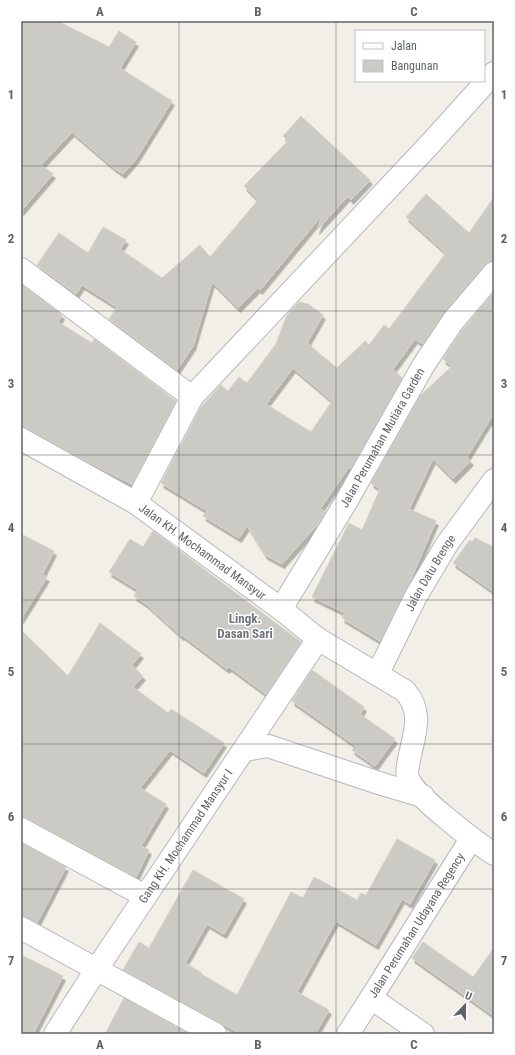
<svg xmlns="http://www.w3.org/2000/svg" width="515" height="1055" font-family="'Roboto Condensed',sans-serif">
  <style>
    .building { fill: #cccac5; stroke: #d6d1c6; fill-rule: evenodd; filter: url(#shadow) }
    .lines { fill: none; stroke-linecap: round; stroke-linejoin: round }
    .minor-casing { stroke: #b5b8bc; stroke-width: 24 }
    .minor { stroke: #fff; stroke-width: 22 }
    .grid { fill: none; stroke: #5f6368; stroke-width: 1; stroke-opacity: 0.55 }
    .labels { text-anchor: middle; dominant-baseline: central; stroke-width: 3; stroke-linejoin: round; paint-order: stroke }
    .street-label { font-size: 12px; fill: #5f6368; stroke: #fff }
    .neighbourhood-label { font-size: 13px; font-weight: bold; fill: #70757a; stroke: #fff }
    .neatline { fill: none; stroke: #5f6368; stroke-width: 1.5 }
    .grid-label { font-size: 13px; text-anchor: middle; font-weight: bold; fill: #5f6368 }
  </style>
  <defs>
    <filter id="shadow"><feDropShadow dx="2.5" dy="4.5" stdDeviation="0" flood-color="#0004"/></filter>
  </defs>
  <rect width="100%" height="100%" fill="#f1efe8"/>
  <g class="building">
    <path d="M21,21h36l52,26 10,-16 17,11 -16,26 52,33 -36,58 -13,15 -9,-6 -42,-36 -31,33 12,9 -32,37z"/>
    <path d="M301,116l69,64 -19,20 -3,-4 -31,34 5,-15 -62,75 -2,-2 -20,20 -26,-26 -19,64 -16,24 -68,-51 8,-12 -35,-22 -6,9 -39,-29 22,-32 29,20 15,-26 23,13 -6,9 42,29 38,-33 10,12 48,-57 -14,-14 44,-45 -5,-5z"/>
    <path d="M426,194l43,39 25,-36v64l-10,4 -41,48 -20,31 -8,-5 -22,30 9,9 -51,91 -2,-2 -29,42 6,3 -9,13 -35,39 -17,-9 -18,-29 -8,12 -36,-22 4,-5 -46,-28 40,-76 20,-22 7,6 11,-14 8,6 29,-39 11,-29 12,-13 9,2 15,11 -16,28 30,25 28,-27 4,4 15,-20 5,4 57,-76 -40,-36zM293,368l39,33 -21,31 -45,-28z"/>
    <path d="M22,285l40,30 -4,7 34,21 2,-4 82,62 -44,83 -48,-24 -57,-32 -6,-1z"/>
    <path d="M494,292v121l-27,44 4,4 -18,18 -20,-20 -24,50 27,12 -26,60 -30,60 -38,-23 3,-5 -33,-16 37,-74 13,7 18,-41 -9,-6 49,-87 32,-30 -9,-7 20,-30z"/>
    <path d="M153,531l148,111 -35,52 -37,-27 -2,2 -45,-34 -1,1 -35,-32 -12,-8 4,-6 -29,-18 21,-33 13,8z"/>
    <path d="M21,534l33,17 -12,24 5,2 -26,42z"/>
    <path d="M475,538l19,9v45l-41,-29 17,-23 2,2z"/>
    <path d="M100,623l41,31 -9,11 11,11 -10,11 35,26 3,-4 53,34 -20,30 -34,-23 -30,38 26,16 -25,42 8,4 -13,27 -109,-59 -6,-1v-187l47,46z"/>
    <path d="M312,670l52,37 -4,7 35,25 -20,27 -23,-16 4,-4 -64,-45z"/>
    <path d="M397,839l38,21 -25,44 -8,-5 -26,46 -40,-24 -39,71 32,18 -14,24h-74l-118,-64 16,-28 10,6 44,-78 51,29 -20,35 -17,-10 -22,39 17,10 -1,1 36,21 54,-103 12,6 11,-21 43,23 4,-7 5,2z"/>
    <path d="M21,843l45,24 -29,56 -16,-7z"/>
    <path d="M423,942l50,35 21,-29v68l-82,-58z"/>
    <path d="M21,955l42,21 -30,58h-12z"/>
    <path d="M124,998l65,36h-84z"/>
  </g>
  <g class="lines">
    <defs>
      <g id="minor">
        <path d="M21,269l171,128"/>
        <path id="s1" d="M21,439l115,64 145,106 37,30 87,52c19,22 9,43 4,69 -1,6 -3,12 -1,18 5,17 69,65 86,76"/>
        <path d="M136,503l56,-106 238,-253 64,-71"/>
        <path id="s2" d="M281,609l65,-107 77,-136 30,-45 41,-48"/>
        <path id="s3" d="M378,673l38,-77 31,-52 47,-64"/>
        <path d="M244,750l24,-4 117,39 38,11"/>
        <path d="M21,829l124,67"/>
        <path d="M21,928l194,106"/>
        <path id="s4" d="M55,1034l41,-64 222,-331"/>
        <path d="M348,1034l23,-36"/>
        <path id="s5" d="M423,1034l-52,-36 100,-159"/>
      </g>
    </defs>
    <use href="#minor" class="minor-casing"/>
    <use href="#minor" class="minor"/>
  </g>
  <path class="grid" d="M179,21v1013M336,21v1013M21,166h473M21,311h473M21,455h473M21,600h473M21,744h473M21,889h473"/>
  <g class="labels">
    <g class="street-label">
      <text stroke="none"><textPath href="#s2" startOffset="199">Jalan Perumahan Mutiara Garden</textPath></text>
      <text stroke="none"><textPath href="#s1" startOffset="214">Jalan KH. Mochammad Mansyur</textPath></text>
      <text stroke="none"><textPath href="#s3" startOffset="113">Jalan Datu Brenge</textPath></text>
      <text stroke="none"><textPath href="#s4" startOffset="237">Gang KH. Mochammad Mansyur I</textPath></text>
      <text stroke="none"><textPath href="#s5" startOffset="149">Jalan Perumahan Udayana Regency</textPath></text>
    </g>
    <g class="neighbourhood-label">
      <text x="245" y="618">Lingk.<tspan x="245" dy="15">Dasan Sari</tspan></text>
    </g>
  </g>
  <rect width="515" height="1055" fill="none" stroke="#ffffff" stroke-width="44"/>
  <rect x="355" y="30" width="130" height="52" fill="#ffffff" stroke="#bfc1c3"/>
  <rect x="363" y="43" width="20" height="6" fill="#ffffff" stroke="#bfc1c3"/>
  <text x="391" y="50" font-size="12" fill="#5f6368">Jalan</text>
  <rect x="363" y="60" width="20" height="12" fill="#cccac5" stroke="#bfc1c3"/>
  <text x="391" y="70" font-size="12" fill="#5f6368">Bangunan</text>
  <g transform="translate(465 1005) rotate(22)" stroke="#ffffff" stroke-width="3" paint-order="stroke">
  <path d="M0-3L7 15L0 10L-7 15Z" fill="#5f6368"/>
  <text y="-6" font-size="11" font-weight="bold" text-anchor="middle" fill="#5f6368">U</text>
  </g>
  <rect x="22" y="22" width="471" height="1011" class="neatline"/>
  <g class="grid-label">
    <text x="100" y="16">A</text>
    <text x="258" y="16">B</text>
    <text x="414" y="16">C</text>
    <text x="11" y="99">1</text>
    <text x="504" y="99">1</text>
    <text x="11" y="243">2</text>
    <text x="504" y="243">2</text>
    <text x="11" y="388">3</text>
    <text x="504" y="388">3</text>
    <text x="11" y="532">4</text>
    <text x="504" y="532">4</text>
    <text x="11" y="676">5</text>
    <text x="504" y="676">5</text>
    <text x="11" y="821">6</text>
    <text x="504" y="821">6</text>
    <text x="11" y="965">7</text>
    <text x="504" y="965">7</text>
    <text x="100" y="1049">A</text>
    <text x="258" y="1049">B</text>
    <text x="414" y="1049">C</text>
  </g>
</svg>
